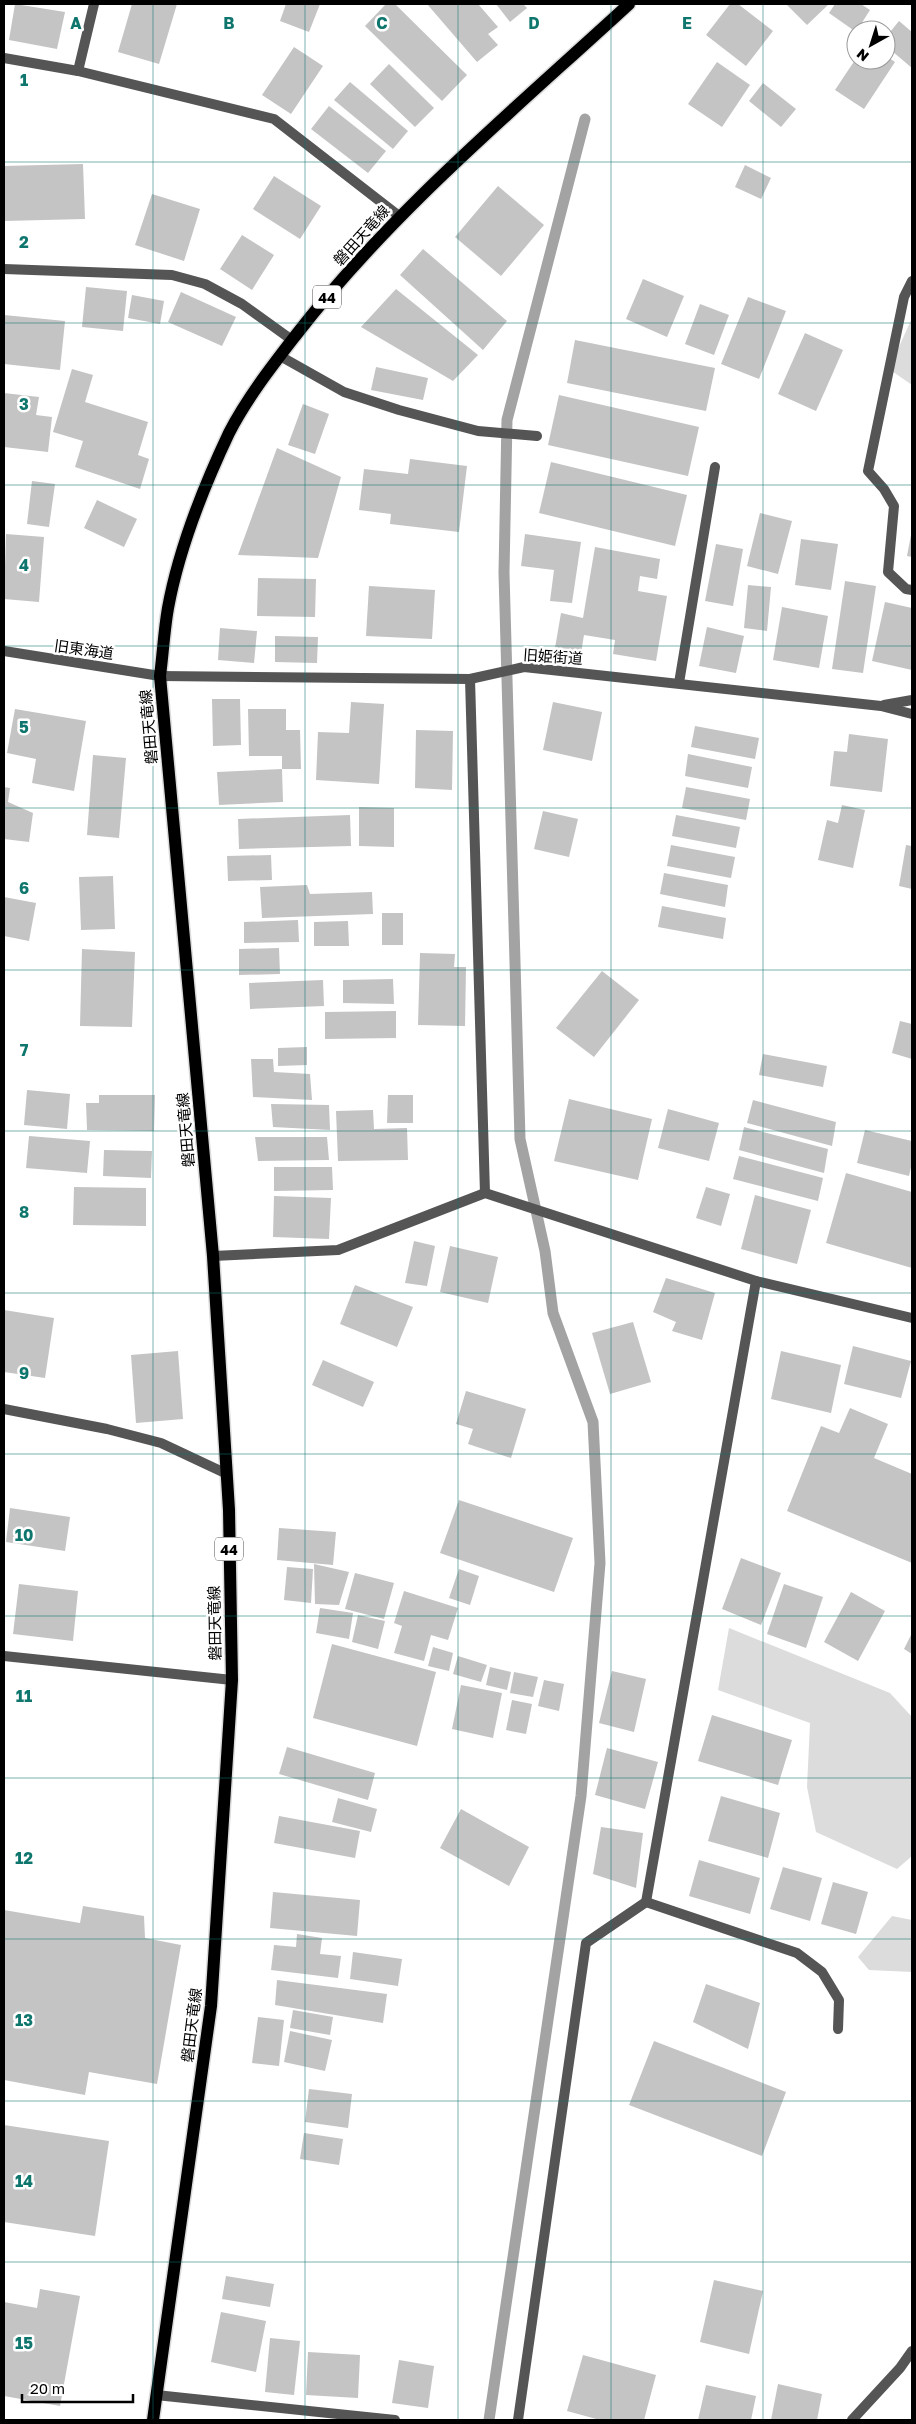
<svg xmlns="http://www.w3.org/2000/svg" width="916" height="2424" font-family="'Golos Text','Noto Sans JP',sans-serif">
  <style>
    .green { fill: #dcdcdc }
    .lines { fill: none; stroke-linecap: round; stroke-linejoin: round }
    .stream { stroke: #a3a3a3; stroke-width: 11 }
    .building { fill: #c4c4c4 }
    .primary-casing { stroke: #dbdbdb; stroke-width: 15 }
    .minor { stroke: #555; stroke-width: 10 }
    .tertiary { stroke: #555; stroke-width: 10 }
    .primary { stroke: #000; stroke-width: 12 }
    .grid { fill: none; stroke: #0f766e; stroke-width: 1; stroke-opacity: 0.55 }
    .labels { text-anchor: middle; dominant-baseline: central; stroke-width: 5; stroke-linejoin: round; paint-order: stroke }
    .shield { fill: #fff; stroke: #4c4c4c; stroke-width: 1 }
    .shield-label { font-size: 14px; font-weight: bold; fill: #000 }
    .street-label { font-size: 15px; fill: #000; stroke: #fff }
    .grid-label { font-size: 16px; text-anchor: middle; font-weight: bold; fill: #0f766e; stroke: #fff; stroke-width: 5; stroke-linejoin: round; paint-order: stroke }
  </style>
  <rect width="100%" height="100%" fill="#fff"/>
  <g class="green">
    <path d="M912,318v67l-23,-16z"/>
    <path d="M729,1628l161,65 22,24v139l-15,13 -81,-37 -9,-45 3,-64 -92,-33z"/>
    <path d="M892,1916l20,4v52l-43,-2 -11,-13z"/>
  </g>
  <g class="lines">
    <path class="stream" d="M489,2420l92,-624 19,-233 -7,-141 -40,-109 -8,-62 -25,-112 -16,-566 3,-153 78,-301"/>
  </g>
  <g class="building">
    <path d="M15,4l50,8 -8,37 -48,-9z"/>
    <path d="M132,4h45l-18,60 -41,-12z"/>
    <path d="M286,4h34l-11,28 -29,-11z"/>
    <path d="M386,4h9l72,71 -25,26 -77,-75z"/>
    <path d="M427,4h51l20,23 -10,7 10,11 -21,17z"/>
    <path d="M496,4h27l4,4 -17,14z"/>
    <path d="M730,4h8l35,27 -27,35 -40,-31z"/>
    <path d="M786,4h43l-22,21z"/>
    <path d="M835,4h26l9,6 -14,22 -27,-19z"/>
    <path d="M899,21l13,11v36l-26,-22v-9z"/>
    <path d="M294,47l29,19 -32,48 -29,-19z"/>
    <path d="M886,56l9,6 -31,47 -29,-19 20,-30h31z"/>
    <path d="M717,62l33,23 -28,42 -34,-23z"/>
    <path d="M389,64l45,44 -19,19 -45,-43z"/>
    <path d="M350,82l58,49 -15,18 -59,-49z"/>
    <path d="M763,83l33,26 -15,18 -32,-26z"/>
    <path d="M329,106l57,45 -18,22 -57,-44z"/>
    <path d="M83,164l2,55 -81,2v-55z"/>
    <path d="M745,165l26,13 -10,21 -26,-12z"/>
    <path d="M274,176l47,30 -21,33 -47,-30z"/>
    <path d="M498,186l46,39 -43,51 -46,-39z"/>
    <path d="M152,194l48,15 -16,52 -49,-16z"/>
    <path d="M242,235l32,20 -22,35 -32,-21z"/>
    <path d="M423,249l84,72 -24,29 -83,-75z"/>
    <path d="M643,279l41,17 -17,41 -41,-18z"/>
    <path d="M86,287l41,4 -4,40 -41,-4z"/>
    <path d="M396,289l82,66 -25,26 -92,-54z"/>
    <path d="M181,292l55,25 -14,29 -54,-24z"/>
    <path d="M132,295l32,6 -4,23 -32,-6z"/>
    <path d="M748,297l38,14 -27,68 -38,-15z"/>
    <path d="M700,304l29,11 -15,40 -29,-11z"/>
    <path d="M4,315l61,6 -5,49 -56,-6z"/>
    <path d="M805,333l38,17 -27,61 -38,-17z"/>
    <path d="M575,340l140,28 -9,43 -139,-28z"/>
    <path d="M376,367l52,11 -5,22 -52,-10z"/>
    <path d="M72,369l21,6 -8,27 63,20 -10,33 11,4 -9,30 -65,-22 8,-26 -30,-9z"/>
    <path d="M4,393l35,4 -3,18 16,2 -4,35 -44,-5z"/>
    <path d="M559,395l140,32 -11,49 -140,-31z"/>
    <path d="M303,404l26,10 -14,40 -27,-9z"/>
    <path d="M277,448l64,29 -23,81 -80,-3z"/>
    <path d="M410,459l57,7 -8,66 -69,-8 1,-10 -32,-4 5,-41 44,5z"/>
    <path d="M551,462l136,33 -12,51 -136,-33z"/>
    <path d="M32,481l23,3 -6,43 -22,-3z"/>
    <path d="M97,500l40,19 -13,28 -40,-19z"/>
    <path d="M760,513l32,8 -14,53 -31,-8z"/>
    <path d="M6,534l38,3 -5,65 -35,-3z"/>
    <path d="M525,534l56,8 -9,61 -22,-2 4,-31 -33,-4z"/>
    <path d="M911,535h1v22l-5,-1z"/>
    <path d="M801,539l37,5 -7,46 -36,-5z"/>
    <path d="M716,544l27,5 -10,57 -28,-5z"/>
    <path d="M595,547l65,12 -3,20 -17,-3 -2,15 29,5 -11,65 -43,-7 2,-14 -31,-5 -3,18 -26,-5 6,-35 22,5z"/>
    <path d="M258,578l58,1 -1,38 -58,-1z"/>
    <path d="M845,581l31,5 -13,87 -31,-4z"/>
    <path d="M748,585l23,2 -4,44 -23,-3z"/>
    <path d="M369,586l66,4 -3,49 -66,-3z"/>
    <path d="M885,602l27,6v62l-40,-9z"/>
    <path d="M782,607l46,9 -9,52 -46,-8z"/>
    <path d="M707,627l37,9 -8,37 -37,-7z"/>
    <path d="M220,628l37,3 -3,32 -36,-3z"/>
    <path d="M275,636l43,1 -1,26 -42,-1z"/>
    <path d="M212,699h28l1,46 -28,1z"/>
    <path d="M351,702l33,2 -5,80 -63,-4 2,-48 31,1z"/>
    <path d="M553,702l49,10 -10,49 -49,-11z"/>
    <path d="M15,709l71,12 -12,70 -42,-8 4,-24 -29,-6z"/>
    <path d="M248,709h38v21h14l1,39h-19v-13h-33z"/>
    <path d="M695,726l64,12 -4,21 -64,-12z"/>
    <path d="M416,730l37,1 -1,59 -37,-2z"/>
    <path d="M849,734l39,5 -6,53 -52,-6 4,-35 13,1z"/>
    <path d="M688,754l64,13 -4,21 -63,-12z"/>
    <path d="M93,755l33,3 -7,80 -32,-3z"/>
    <path d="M282,769l1,33 -64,3 -2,-33z"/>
    <path d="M4,787l6,1 -2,14 25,11 -4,29 -25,-3z"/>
    <path d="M686,787l64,12 -4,21 -64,-12z"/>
    <path d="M842,805l23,5 -12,58 -35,-8 9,-40 11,3z"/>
    <path d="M359,807l35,1v39l-35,-1z"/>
    <path d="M543,811l35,8 -9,38 -35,-8z"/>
    <path d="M350,815l1,31 -112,3 -1,-30z"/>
    <path d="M676,815l64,12 -4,21 -64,-12z"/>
    <path d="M671,845l64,12 -4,21 -64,-12z"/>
    <path d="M906,845l6,1v43l-13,-3z"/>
    <path d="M271,855l1,25 -44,1 -1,-25z"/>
    <path d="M664,873l64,12 -3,22 -65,-13z"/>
    <path d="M113,876l2,53 -34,1 -2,-53z"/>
    <path d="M307,885l3,9 62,-2 1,22 -111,4 -2,-31z"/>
    <path d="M4,897l32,6 -7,38 -25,-5z"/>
    <path d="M662,906l64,12 -3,21 -65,-12z"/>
    <rect x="382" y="913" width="21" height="32"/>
    <path d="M298,920l1,22 -55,1v-21z"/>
    <path d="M348,921l1,25h-35v-24z"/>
    <path d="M279,948l1,26 -41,1v-26z"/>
    <path d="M82,949l53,3 -3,75 -52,-1z"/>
    <path d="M420,953l35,1 -1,13h12l-1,59 -47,-1z"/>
    <path d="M602,971l37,29 -45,57 -38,-29z"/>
    <path d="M393,979l1,25 -51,-1v-23z"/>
    <path d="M323,980l1,26 -74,3 -1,-26z"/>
    <path d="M396,1011v27l-71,1v-27z"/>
    <path d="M900,1021l12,3v35l-20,-6z"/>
    <path d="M307,1047v18l-29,1v-18z"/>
    <path d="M763,1054l64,12 -4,21 -64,-12z"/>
    <path d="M251,1059h22l1,13 36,2 2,26 -59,-3z"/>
    <path d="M27,1090l43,4 -3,35 -43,-4z"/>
    <path d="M99,1095h56l-1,36 -67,-1 -1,-27h13z"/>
    <path d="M388,1095h25v28h-26z"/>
    <path d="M569,1099l83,20 -14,61 -84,-19z"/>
    <path d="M753,1100l83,22 -4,24 -85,-23z"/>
    <path d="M271,1104l58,1 1,25 -57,-3z"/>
    <path d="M668,1109l51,14 -10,38 -51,-13z"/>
    <path d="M373,1110l1,19 33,-1 1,32 -70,1 -2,-50z"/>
    <path d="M744,1127l84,22 -4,24 -85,-23z"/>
    <path d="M865,1130l47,11v22l-3,13 -52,-13z"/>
    <path d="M29,1136l61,5 -3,32 -61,-5z"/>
    <path d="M255,1137h72l2,23 -71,1z"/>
    <path d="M104,1150l48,1 -1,27 -48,-2z"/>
    <path d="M739,1156l84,22 -5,23 -85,-22z"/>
    <path d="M274,1167h58l1,23 -59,1z"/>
    <path d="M846,1173l66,19v76l-86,-25z"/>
    <path d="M74,1187l72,1v38l-73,-1z"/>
    <path d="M706,1187l24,7 -9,32 -25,-8z"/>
    <path d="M755,1195l56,15 -14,54 -56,-15z"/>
    <path d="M274,1196l57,2 -2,41 -56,-2z"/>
    <path d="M414,1241l21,5 -8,40 -22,-3z"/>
    <path d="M450,1246l48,11 -10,46 -48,-11z"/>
    <path d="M666,1278l49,15 -13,47 -30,-9 4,-9 -23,-10z"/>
    <path d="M355,1285l58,22 -16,40 -57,-23z"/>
    <path d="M4,1310l50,8 -9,60 -41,-6z"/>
    <path d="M633,1322l18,60 -41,12 -18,-61z"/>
    <path d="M853,1346l58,15 -10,37 -57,-14z"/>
    <path d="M178,1351l5,68 -47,4 -5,-68z"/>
    <path d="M781,1351l60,14 -10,48 -60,-14z"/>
    <path d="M323,1360l51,22 -11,25 -51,-22z"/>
    <path d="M466,1391l60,18 -15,49 -43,-14 5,-15 -17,-5z"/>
    <path d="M850,1408l38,16 -14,34 38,16v89l-125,-52 34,-85 18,7z"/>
    <path d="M459,1500l114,38 -19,54 -114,-39z"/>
    <path d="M10,1508l60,9 -5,34 -59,-9z"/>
    <path d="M279,1528l57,4 -3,33 -56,-5z"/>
    <path d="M741,1558l40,15 -20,52 -39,-16z"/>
    <path d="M314,1564l35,8 -10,33 -24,-1z"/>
    <path d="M287,1567l26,2 -2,34 -27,-3z"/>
    <path d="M459,1569l20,7 -9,29 -21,-7z"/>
    <path d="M355,1573l39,10 -10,36 -39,-10z"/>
    <path d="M19,1584l59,7 -5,50 -60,-7z"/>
    <path d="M784,1584l39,13 -17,51 -39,-14z"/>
    <path d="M404,1591l54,17 -10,32 -17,-5 -7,26 -30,-8 8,-27 -8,-3z"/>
    <path d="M851,1592l34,19 -27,50 -34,-19z"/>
    <path d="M320,1608l33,5 -4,26 -33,-6z"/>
    <path d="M358,1615l27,6 -7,28 -26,-7z"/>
    <path d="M912,1633v21l-8,-5z"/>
    <path d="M332,1644l104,28 -19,74 -104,-28z"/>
    <path d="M433,1647l20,6 -4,18 -21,-5z"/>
    <path d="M458,1656l29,9 -6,17 -28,-8z"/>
    <path d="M490,1667l21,5 -4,18 -21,-5z"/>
    <path d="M612,1671l34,8 -12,53 -35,-9z"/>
    <path d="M514,1672l24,5 -5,20 -23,-4z"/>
    <path d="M544,1680l20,4 -5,27 -21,-5z"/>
    <path d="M461,1685l41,8 -9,45 -41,-9z"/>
    <path d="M512,1700l20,4 -6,30 -20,-4z"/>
    <path d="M712,1715l80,25 -14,45 -80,-24z"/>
    <path d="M287,1747l88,26 -7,27 -89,-26z"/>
    <path d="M607,1748l51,14 -13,47 -50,-14z"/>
    <path d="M721,1796l59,17 -12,45 -60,-17z"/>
    <path d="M338,1798l39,11 -6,23 -39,-10z"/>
    <path d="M461,1809l68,38 -20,39 -69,-38z"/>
    <path d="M279,1816l81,15 -5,27 -81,-15z"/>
    <path d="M601,1827l42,6 -7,55 -43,-14z"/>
    <path d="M699,1860l61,18 -10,36 -61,-18z"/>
    <path d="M783,1867l39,11 -12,43 -40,-12z"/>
    <path d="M833,1882l35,10 -12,42 -35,-10z"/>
    <path d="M273,1892l87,8 -3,36 -87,-8z"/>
    <path d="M83,1906l61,10 1,22 36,7 -24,139 -68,-12 -4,23 -81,-15v-170l76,13z"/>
    <path d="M297,1934l25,4 -2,16 21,2 -3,22 -67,-8 3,-25 22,2z"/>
    <path d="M353,1952l49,7 -4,27 -48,-7z"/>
    <path d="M277,1980l110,14 -4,29 -108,-18z"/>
    <path d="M706,1984l54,19 -12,46 -55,-27z"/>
    <path d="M293,2010l40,7 -3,18 -40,-7z"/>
    <path d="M258,2017l26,3 -5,46 -27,-3z"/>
    <path d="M290,2031l42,9 -7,31 -41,-9z"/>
    <path d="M654,2041l132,51 -24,64 -133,-51z"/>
    <path d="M309,2089l43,5 -4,34 -43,-6z"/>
    <path d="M4,2125l105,16 -14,95 -91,-14z"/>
    <path d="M304,2133l39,6 -4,26 -39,-6z"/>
    <path d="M226,2276l48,8 -4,23 -48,-8z"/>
    <path d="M714,2280l49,11 -14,63 -49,-12z"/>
    <path d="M40,2289l40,7 -20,110 -56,-10v-94l33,6z"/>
    <path d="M221,2312l45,9 -10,51 -45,-10z"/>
    <path d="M270,2338l30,3 -6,54 -29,-3z"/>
    <path d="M308,2352l52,3 -2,43 -52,-3z"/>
    <path d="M583,2355l73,20 -12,45h-44l-33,-9z"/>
    <path d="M399,2360l35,6 -6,42 -36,-5z"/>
    <path d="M778,2384l44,10 -5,26h-46z"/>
    <path d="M706,2385l50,11 -5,24h-53z"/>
  </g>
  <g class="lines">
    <defs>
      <path id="primary" d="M153,2420l58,-414 21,-326 -3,-170 -16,-254 -53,-580c3,-23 4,-45 8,-68 11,-60 35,-120 61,-175 18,-35 43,-67 67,-98 96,-124 218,-225 333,-331"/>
    </defs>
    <use href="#primary" class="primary-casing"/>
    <g class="minor">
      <path d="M4,58l74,13 196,48 125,97"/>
      <path d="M78,71l16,-67"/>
      <path d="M4,269l168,6 33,9 37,20 50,36"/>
      <path d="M912,281l-8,16 -36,174 16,18 10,17 -6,66 18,17 6,1"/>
      <path d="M280,356l64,36 55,18 79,21 59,5"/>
      <path d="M160,676l310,3 54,-12 357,39 31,8"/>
      <path d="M470,679l15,514"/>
      <path d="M679,683l36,-216"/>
      <path d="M884,705l28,-5"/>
      <path d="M213,1256l125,-6 147,-57 271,88 156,37"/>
      <path d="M4,1409l103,20 54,14 66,31"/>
      <path d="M4,1656l228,24"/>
      <path d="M646,1902l151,51 25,19 17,28 -1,29"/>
      <path d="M156,2395l239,25"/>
      <path d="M518,2420l68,-477 60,-41 110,-621"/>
      <path d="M852,2420l48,-52 12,-17"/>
    </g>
    <path class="tertiary" d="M4,651l156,25"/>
    <use href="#primary" class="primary"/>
  </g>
  <path class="grid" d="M153,4v2416M305,4v2416M458,4v2416M611,4v2416M763,4v2416M4,162h908M4,323h908M4,485h908M4,646h908M4,808h908M4,970h908M4,1131h908M4,1293h908M4,1454h908M4,1616h908M4,1778h908M4,1939h908M4,2101h908M4,2262h908"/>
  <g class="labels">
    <g class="shield">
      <rect x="313" y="285.5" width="28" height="23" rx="4"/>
      <rect x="215" y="1537.5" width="28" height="23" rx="4"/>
    </g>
    <g class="shield-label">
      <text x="327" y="297">44</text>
      <text x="229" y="1549">44</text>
    </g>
    <g class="street-label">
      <text transform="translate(361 235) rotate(-48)">磐田天竜線</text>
      <text transform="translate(84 649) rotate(8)">旧東海道</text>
      <text transform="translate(553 656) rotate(4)">旧姫街道</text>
      <text transform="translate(148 727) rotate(-95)">磐田天竜線</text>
      <text transform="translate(185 1130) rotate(-95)">磐田天竜線</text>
      <text transform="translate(214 1623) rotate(-91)">磐田天竜線</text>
      <text transform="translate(191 2025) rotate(-83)">磐田天竜線</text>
    </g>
  </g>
  <g class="grid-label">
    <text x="76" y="29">A</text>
    <text x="229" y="29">B</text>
    <text x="382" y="29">C</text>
    <text x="534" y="29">D</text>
    <text x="687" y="29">E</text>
    <text x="24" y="86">1</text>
    <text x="24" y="248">2</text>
    <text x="24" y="410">3</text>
    <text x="24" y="571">4</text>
    <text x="24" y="733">5</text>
    <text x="24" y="894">6</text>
    <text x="24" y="1056">7</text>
    <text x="24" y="1218">8</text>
    <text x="24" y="1379">9</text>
    <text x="24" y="1541">10</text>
    <text x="24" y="1702">11</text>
    <text x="24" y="1864">12</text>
    <text x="24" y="2026">13</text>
    <text x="24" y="2187">14</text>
    <text x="24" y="2349">15</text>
  </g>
  <rect width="916" height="2424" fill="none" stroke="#000000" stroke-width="10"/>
  <g transform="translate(871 45) rotate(219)"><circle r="24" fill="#ffffff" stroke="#999999"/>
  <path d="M0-4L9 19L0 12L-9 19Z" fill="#000000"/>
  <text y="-8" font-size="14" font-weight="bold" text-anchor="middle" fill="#000000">N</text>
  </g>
  <path d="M22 2394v8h111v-8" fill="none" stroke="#000000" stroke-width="2.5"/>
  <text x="30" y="2394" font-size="15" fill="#000000" stroke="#ffffff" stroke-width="4" paint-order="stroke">20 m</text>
</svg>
